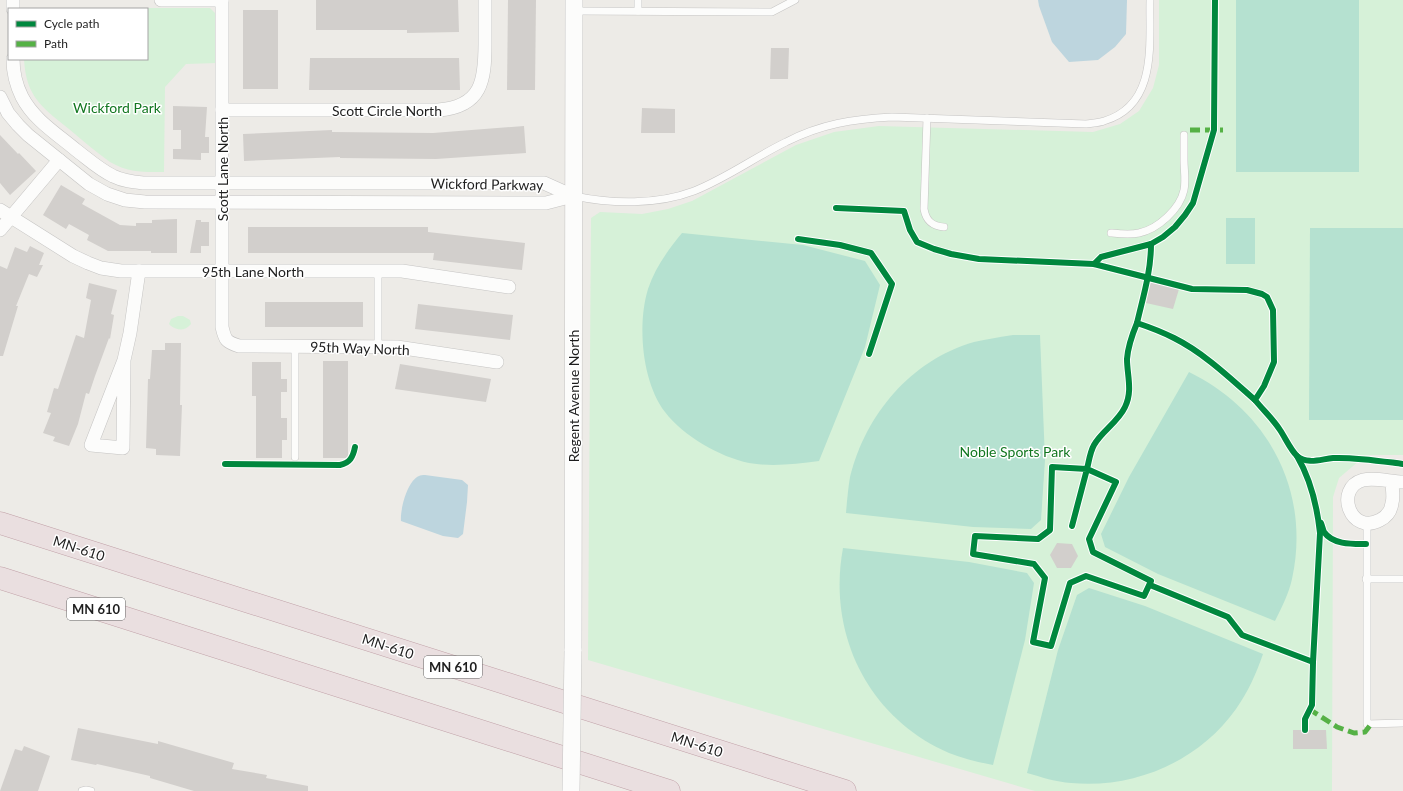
<svg xmlns="http://www.w3.org/2000/svg" width="1403" height="791" font-family="Lato,sans-serif">
  <style>
    .park { fill: #d6f1d8 }
    .pitch { fill: #b5e1d0 }
    .water { fill: #bdd5de }
    .building { fill: #d2cfcc }
    .lines { fill: none; stroke-linecap: round; stroke-linejoin: round }
    .service-casing { stroke: #c5c4c3; stroke-width: 8 }
    .minor-casing { stroke: #c5c4c3; stroke-width: 14 }
    .tertiary-casing { stroke: #c5c4c3; stroke-width: 18 }
    .motorway-casing { stroke: #c0a0a7; stroke-width: 23 }
    .service { stroke: #fcfcfb; stroke-width: 7 }
    .minor { stroke: #fcfcfb; stroke-width: 13 }
    .tertiary { stroke: #fcfcfb; stroke-width: 17 }
    .motorway { stroke: #eadfe0; stroke-width: 22 }
    .tertiary-bridge-casing { stroke: #c5c4c3; stroke-width: 18; stroke-linecap: butt }
    .tertiary-bridge { stroke: #fcfcfb; stroke-width: 17 }
    .quiet { stroke: #55b145; stroke-width: 5; stroke-dasharray: 10 5; stroke-linecap: butt }
    .cycleway-casing { stroke: #fff; stroke-width: 8 }
    .cycleway { stroke: #00873e; stroke-width: 6 }
    .labels { text-anchor: middle; dominant-baseline: central; stroke-width: 3; stroke-linejoin: round; paint-order: stroke }
    .shield { fill: #fff; stroke: #626262; stroke-width: 1 }
    .shield-label { font-size: 13px; font-weight: bold; fill: #1e1e1e }
    .park-label { font-size: 14px; fill: #127720; stroke: #fff }
    .street-label { font-size: 14px; fill: #1e1e1e; stroke: #fff }
  </style>
  <rect width="100%" height="100%" fill="#edebe7"/>
  <g class="park">
    <path d="M1159,0h244v455h-37l-27,23 -6,19 -1,294h-297l-447,-131 3,-442 9,-6 42,2 26,-5 24,-8 104,-56 38,-13 45,-6 214,6 27,-8 19,-13 14,-23 6,-23z"/>
    <path d="M135,8h75l7,7v48l-31,1 -21,23 -1,85c-21,0 -35,1 -54,-10 -14,-10 -27,-21 -41,-33 -27,-22 -43,-32 -45,-70h123v-50h-12z"/>
    <path d="M178,316h5l7,4 1,4c-6,7 -13,7 -20,2l-2,-2 2,-5z"/>
  </g>
  <g class="pitch">
    <rect x="1236" y="0" width="123" height="172"/>
    <rect x="1226" y="218" width="29" height="46"/>
    <path d="M1310,228h93v192h-94z"/>
    <path d="M682,233l121,12 62,16 15,24 -15,62 -46,114c-24,3 -46,6 -70,2 -29,-6 -66,-27 -84,-51 -23,-30 -28,-87 -17,-123 7,-21 20,-39 34,-56z"/>
    <path d="M1013,335h27l5,125 -4,60 -10,9 -58,-2 -127,-14c1,-12 2,-24 4,-36 15,-62 61,-117 124,-135 13,-3 26,-5 39,-7z"/>
    <path d="M1189,372c80,39 122,120 103,207 -3,14 -10,28 -17,42l-117,-47 -53,-27 -4,-13 28,-57z"/>
    <path d="M843,548l126,14 58,11 7,10 -9,57 -32,125c-15,-3 -29,-6 -44,-12 -81,-35 -122,-119 -106,-205z"/>
    <path d="M1089,588l56,18 118,48c-7,20 -15,38 -27,55 -37,52 -101,80 -165,74 -15,-1 -30,-6 -44,-10l31,-123 19,-55z"/>
  </g>
  <g class="water">
    <path d="M1038,0h89l-1,34 -11,13 -17,13 -29,2 -17,-20 -13,-36z"/>
    <path d="M425,475l37,5 6,5 -1,17 -4,32 -5,4 -15,-2 -42,-15c-1,-11 6,-40 18,-45 1,-1 4,-1 6,-1z"/>
  </g>
  <g class="building">
    <path d="M316,0h142l1,32 -52,1v-3h-91z"/>
    <path d="M508,0h28l-1,90h-28z"/>
    <rect x="243" y="10" width="35" height="79"/>
    <path d="M771,48h18l-1,31h-18z"/>
    <path d="M310,58h149l1,32h-151z"/>
    <path d="M173,106l34,1 -2,30h4v16h-8v7l-28,-1v-10h8v-19h-8z"/>
    <path d="M642,108l33,1v24h-34z"/>
    <path d="M524,126l2,27 -90,6 -96,-1v-1l-96,4 -1,-27 89,-4v2l101,1z"/>
    <path d="M0,135l18,19 1,-1 17,18 -26,24 -10,-12z"/>
    <path d="M61,185l24,14 -3,5 38,21 16,1v-3h16v-3l25,-1v34h-26v-2h-43l-21,-11 2,-5 -20,-11 -3,5 -23,-14z"/>
    <path d="M196,220h5v2h8v24h-8v7h-11z"/>
    <path d="M248,227h180v5l97,11 -3,27 -89,-10 1,-7h-186z"/>
    <path d="M30,246l14,7 -5,12h4l-6,12 -8,-3 -13,32h2l-15,50h-3v-90l7,3 8,-22 12,5z"/>
    <path d="M1150,282l29,7 -6,20 -27,-6z"/>
    <path d="M89,283l28,7 -6,24 3,1 -4,24 -1,-1 -14,38 -6,18 -3,-1 -8,31 -9,22 -16,-5 2,-4 -12,-4 8,-20 -4,-1 7,-24 4,1 18,-54 8,3 7,-38 -5,-2z"/>
    <rect x="265" y="302" width="98" height="25"/>
    <path d="M418,304l95,11 -3,25 -95,-11z"/>
    <path d="M165,343h16l-1,62h2l-2,51 -24,-1v-6l-10,-1 2,-69h2l2,-29h13z"/>
    <rect x="323" y="361" width="25" height="97"/>
    <path d="M252,362h29v17h6v13h-6v26h6v22h-5v18h-26v-62h-4z"/>
    <path d="M400,364l91,15 -5,23 -91,-13z"/>
    <path d="M1057,543l15,1 6,12 -7,12h-14l-7,-13z"/>
    <path d="M78,728l80,16v-3l76,22 -2,6 35,6 -1,3 42,8v5h-114l-44,-13v-2l-53,-12 -1,1 -25,-5z"/>
    <path d="M1293,730h33l1,19h-34z"/>
    <path d="M24,746l26,10 -12,35h-38l15,-42 7,2z"/>
  </g>
  <g class="lines">
    <defs>
      <g id="service">
        <path d="M574,11l198,1 23,-12"/>
        <path d="M638,11v-11"/>
        <path d="M927,118l-3,91c2,12 8,17 20,18"/>
        <path d="M574,196c38,8 83,9 120,-5 33,-13 61,-34 92,-49 35,-18 67,-23 106,-25l194,7c6,-1 13,-1 18,-3 54,-16 45,-77 46,-121"/>
        <path d="M1111,233c10,1 19,2 28,0 19,-4 41,-24 45,-43 2,-10 0,-20 0,-30 0,-9 0,-17 0,-25"/>
        <path d="M378,346v-75"/>
        <path d="M295,457v-111"/>
        <path d="M1367,524v200l36,-1"/>
        <path d="M1366,579h37"/>
        <path d="M82,791l4,-1 5,1"/>
      </g>
      <g id="minor">
        <path d="M13,0v9"/>
        <path d="M161,0h61"/>
        <path d="M222,0v327c3,13 4,15 17,19l158,1 100,15"/>
        <path d="M13,59c0,13 3,26 9,38 12,23 35,37 54,53 12,9 24,20 37,26 10,5 20,6 30,7h401l29,13"/>
        <path d="M0,97l8,16 10,12 10,10 61,49 18,10 18,6 20,2 401,1 27,-7"/>
        <path d="M222,110h216c44,-3 47,-30 47,-66 0,-15 0,-29 0,-44"/>
        <path d="M0,210l73,46 15,7 13,5 20,3h281l107,16"/>
        <path d="M0,230l59,-70"/>
        <path d="M124,360l-33,85 32,3 1,-88 6,-27 9,-62"/>
        <path d="M1392,482c0,7 2,15 0,21 -1,8 -6,14 -12,17 -30,16 -46,-32 -17,-40 12,-3 28,2 40,2"/>
      </g>
      <path id="tertiary" d="M573,651l1,-651"/>
      <g id="motorway">
        <path d="M0,523l845,268"/>
        <path d="M0,578l669,213"/>
      </g>
    </defs>
    <use href="#service" class="service-casing"/>
    <use href="#minor" class="minor-casing"/>
    <use href="#tertiary" class="tertiary-casing"/>
    <use href="#motorway" class="motorway-casing"/>
    <use href="#service" class="service"/>
    <use href="#minor" class="minor"/>
    <use href="#tertiary" class="tertiary"/>
    <use href="#motorway" class="motorway"/>
    <defs>
      <path id="tertiary-bridge" d="M571,791l2,-140"/>
    </defs>
    <use href="#tertiary-bridge" class="tertiary-bridge-casing"/>
    <use href="#tertiary-bridge" class="tertiary-bridge"/>
    <g class="quiet">
      <path d="M1190,130h33"/>
      <path d="M1309,709l28,18 17,6 11,-1 6,-8"/>
    </g>
    <defs>
      <g id="cycleway">
        <path d="M836,208l68,3 6,19 7,12 17,7 17,5 28,5 115,5 98,25 55,1 15,4 5,3 6,13 1,52 -10,24 -9,14c8,10 18,19 25,30 6,9 10,19 17,26 11,9 24,3 36,2 23,-1 47,3 70,6"/>
        <path d="M798,239l42,6 31,8 21,31 -23,70"/>
        <path d="M1151,244c0,28 -8,53 -14,79 12,4 25,9 37,15 30,15 56,40 81,62"/>
        <path d="M1094,264l7,-7 50,-13 12,-7 12,-10 10,-12 8,-12 21,-73 1,-130"/>
        <path d="M1297,456c14,24 20,49 23,77l-7,129 -1,43 -7,14v11"/>
        <path d="M225,464l115,1c10,-2 13,-8 15,-18"/>
        <path d="M1321,523c1,2 2,7 3,9 9,13 29,12 42,12"/>
        <path d="M1072,526l15,-57 29,13 -27,57 4,13 58,29 -7,15 -58,-20 -16,7 -19,63 -18,-4 12,-64 -11,-14 -61,-10 2,-18 63,3 12,-9 2,-63 35,2c2,-8 3,-17 7,-24 8,-14 24,-23 31,-38 8,-16 2,-32 2,-48 1,-13 5,-24 10,-36"/>
        <path d="M1150,585l78,32 14,18 71,27"/>
      </g>
    </defs>
    <use href="#cycleway" class="cycleway-casing"/>
    <use href="#cycleway" class="cycleway"/>
  </g>
  <g class="labels">
    <g class="shield">
      <rect x="67" y="598" width="58" height="22" rx="3"/>
      <rect x="424" y="656" width="58" height="22" rx="3"/>
    </g>
    <g class="shield-label">
      <text x="96" y="609">MN 610</text>
      <text x="453" y="667">MN 610</text>
    </g>
    <g class="park-label">
      <text x="117" y="107">Wickford Park</text>
      <text x="1015" y="451">Noble Sports Park</text>
    </g>
    <g class="street-label">
      <text x="387" y="110">Scott Circle North</text>
      <text transform="translate(222 169) rotate(-90)">Scott Lane North</text>
      <text transform="translate(487 184) rotate(1)">Wickford Parkway</text>
      <text x="253" y="271">95th Lane North</text>
      <text transform="translate(360 348) rotate(2)">95th Way North</text>
      <text transform="translate(573 396) rotate(-90)">Regent Avenue North</text>
      <text transform="translate(79 548) rotate(18)">MN-610</text>
      <text transform="translate(388 646) rotate(18)">MN-610</text>
      <text transform="translate(697 744) rotate(18)">MN-610</text>
    </g>
  </g>
  <rect x="8" y="8" width="140" height="52" fill="#ffffff" stroke="#a5a5a5"/>
  <rect x="16" y="21" width="20" height="6" fill="#00873e" stroke="#a5a5a5"/>
  <text x="44" y="28" font-size="12" fill="#1e1e1e">Cycle path</text>
  <rect x="16" y="41" width="20" height="6" fill="#55b145" stroke="#a5a5a5"/>
  <text x="44" y="48" font-size="12" fill="#1e1e1e">Path</text>
</svg>
